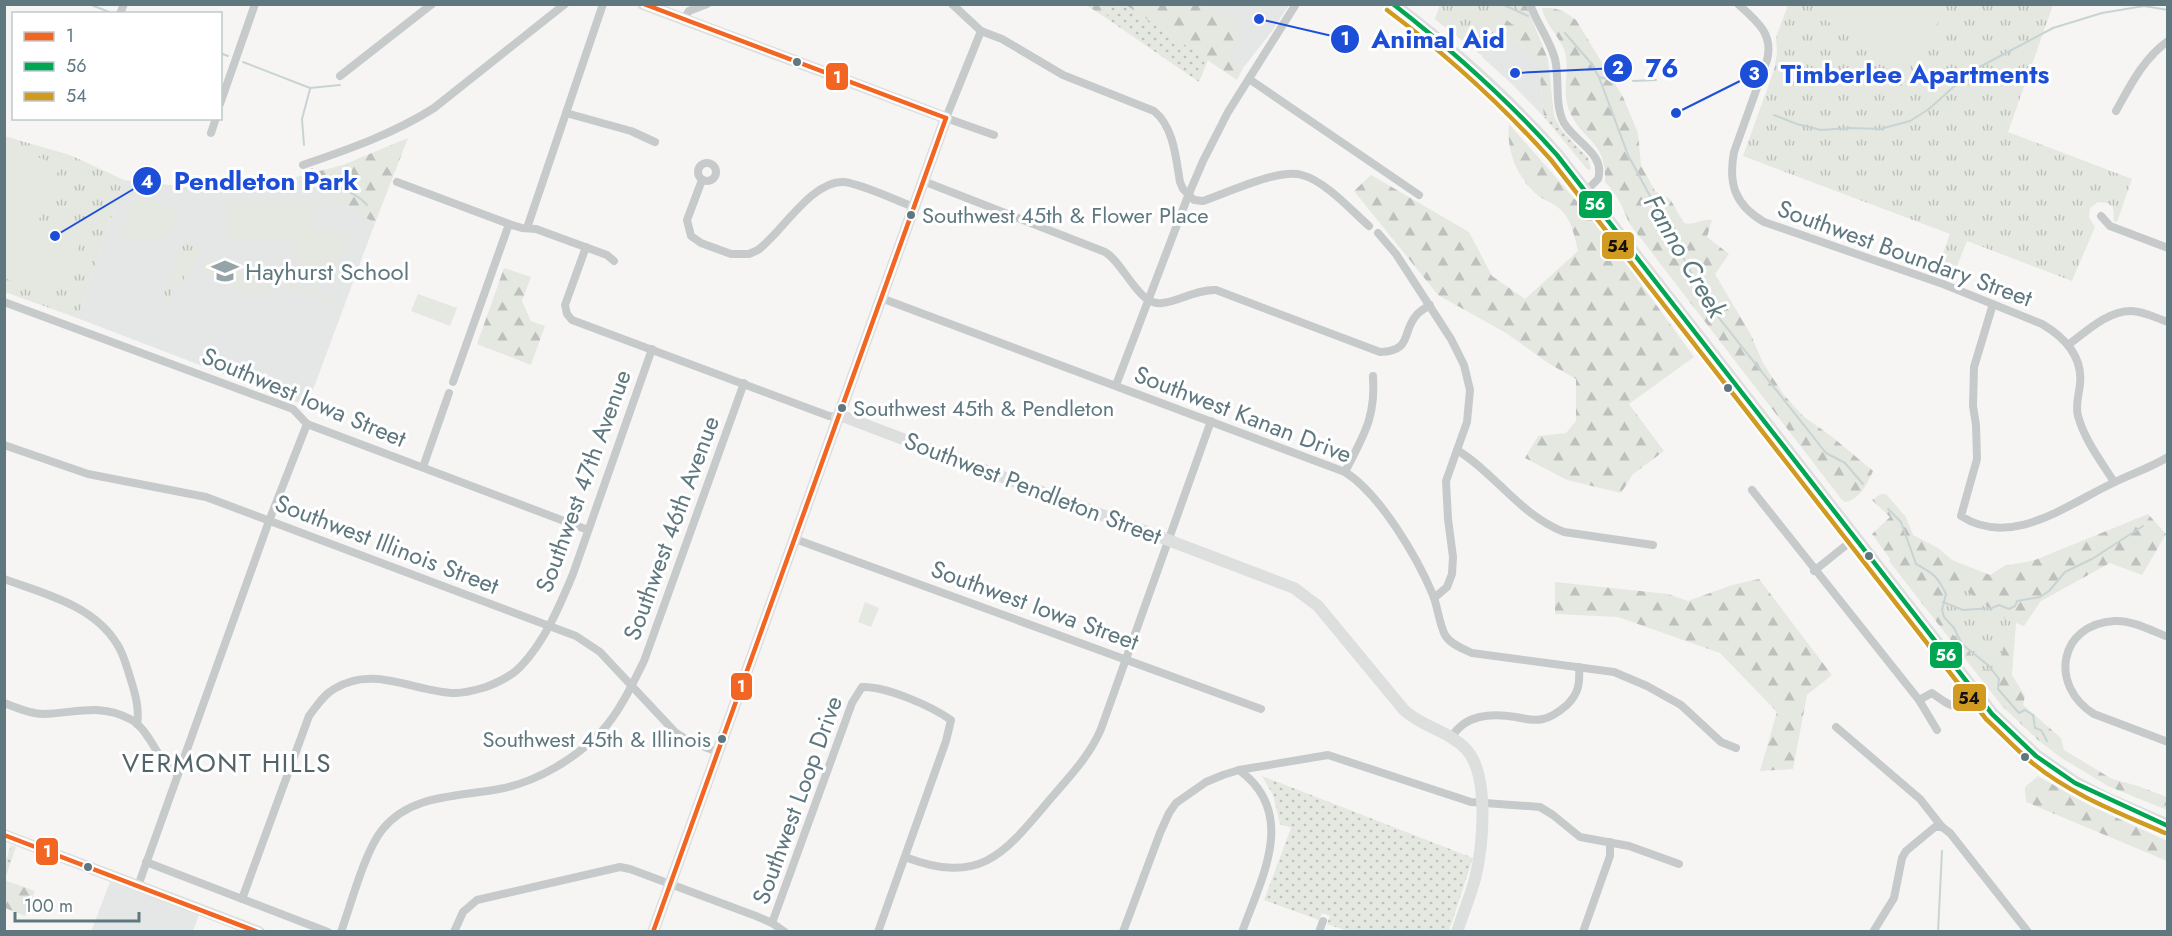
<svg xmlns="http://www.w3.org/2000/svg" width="2172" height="936" font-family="Jost,sans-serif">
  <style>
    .built { fill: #e5e7e6 }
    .grass { fill: url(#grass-dots) }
    .forest { fill: url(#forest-firs) }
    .park { fill: url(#park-tufts) }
    .garden { fill: #e5e7e1 }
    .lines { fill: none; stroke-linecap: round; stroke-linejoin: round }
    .stream { stroke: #c8d4d4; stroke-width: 2 }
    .street { stroke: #c7caca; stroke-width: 8 }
    .secondary { stroke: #dddfdf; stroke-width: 12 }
    .primary { stroke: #dddfdf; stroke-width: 14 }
    .bus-1-casing { stroke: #fff; stroke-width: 9 }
    .bus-2-casing { stroke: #fff; stroke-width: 9 }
    .bus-3-casing { stroke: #fff; stroke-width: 9 }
    .bus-1 { stroke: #f26522; stroke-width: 4.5 }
    .bus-2 { stroke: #00a651; stroke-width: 4.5 }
    .bus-3 { stroke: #d19a20; stroke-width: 4.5 }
    .bus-dot { fill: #5f7880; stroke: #fff; stroke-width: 2 }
    .labels { text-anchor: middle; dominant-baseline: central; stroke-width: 6; stroke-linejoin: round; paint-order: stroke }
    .bus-label { font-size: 22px; fill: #5f7880; stroke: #fff; text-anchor: start }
    .street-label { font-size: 24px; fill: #5f7880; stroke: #fff }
    .poi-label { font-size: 24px; fill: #5f7880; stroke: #fff; text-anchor: start }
    .water-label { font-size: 26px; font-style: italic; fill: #5a787b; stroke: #fff }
    .neighbourhood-label { font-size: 26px; letter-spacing: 1.5px; fill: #52646a; stroke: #fff }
    .leader { fill: none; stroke: #1d4ed8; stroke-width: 2 }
    .callout-dot { fill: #1d4ed8; stroke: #fff; stroke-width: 2 }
    .mark-label { font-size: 18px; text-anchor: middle; font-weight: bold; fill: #fff }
    .callout-label { font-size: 26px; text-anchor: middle; font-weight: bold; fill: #1d4ed8; stroke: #fff; stroke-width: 6; stroke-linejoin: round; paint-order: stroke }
    .line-badge { stroke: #fff; stroke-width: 2 }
    .badge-label { font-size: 16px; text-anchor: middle; font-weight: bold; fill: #fff }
    .pale-badge-label { font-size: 16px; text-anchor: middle; font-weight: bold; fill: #111 }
  </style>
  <defs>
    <pattern id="grass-dots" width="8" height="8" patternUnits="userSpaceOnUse" patternTransform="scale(1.5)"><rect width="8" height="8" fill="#e5e7e1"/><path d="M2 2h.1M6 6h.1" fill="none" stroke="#bdc0bc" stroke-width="1.8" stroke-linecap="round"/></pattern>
    <pattern id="forest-firs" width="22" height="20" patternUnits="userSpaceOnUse" patternTransform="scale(1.5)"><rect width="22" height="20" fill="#e5e7e1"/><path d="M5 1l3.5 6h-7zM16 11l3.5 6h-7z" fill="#bdc0bc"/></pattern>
    <pattern id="park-tufts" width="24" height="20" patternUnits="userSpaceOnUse" patternTransform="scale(1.5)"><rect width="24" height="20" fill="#e5e7e1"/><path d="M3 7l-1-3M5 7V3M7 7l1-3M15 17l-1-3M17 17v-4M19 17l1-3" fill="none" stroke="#bdc0bc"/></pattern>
  </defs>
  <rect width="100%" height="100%" fill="#f6f5f4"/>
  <g class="built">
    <path d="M1197,5h92l-17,26 -29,37 -15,-10 13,-38z"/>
    <path d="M1501,35l19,8 18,15 6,59 -32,-33 -30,-27z"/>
    <path d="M296,177l79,46 -68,183 -230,-88 47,-138 74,8 49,-3z"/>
    <path d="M110,882l89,33 -6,16 -102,1z"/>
  </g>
  <g class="grass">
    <path d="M1112,5h14l82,55 -9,22 -93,-64z"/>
    <path d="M1554,116l7,13 27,29 3,12 -4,-1 -43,-52z"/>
    <path d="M1262,776l211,82 -24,73h-101l-21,-7 3,-8 -8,-3 -3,7 -55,-20 27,-72 -11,-4 -7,-29z"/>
    <path d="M11,845l5,2 -11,32v-16z"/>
  </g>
  <g class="forest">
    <path d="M1086,5h26l-6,13z"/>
    <path d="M1126,5h71l44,15 -13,38 15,10 -6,12z"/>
    <path d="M1440,5h86l22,54 6,57 -10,1 -6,-59 -18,-15 -19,-8 -18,21 -48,-37z"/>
    <path d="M1542,8h10l11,3 13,9 47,77 15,36 3,32 14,26 15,8 14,24c10,3 18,-5 28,-3l-5,17 22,17 -14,20 36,61 12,28 21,32 19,21 28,20 42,35c-6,13 -12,27 -27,31l-4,-2 -213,-277c-6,-16 -12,-29 -24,-41 2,-42 -23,-40 -36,-72 -8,-20 2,-41 -5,-61 -6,-14 -19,-25 -22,-41z"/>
    <path d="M1509,124l93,106 92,127 -65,47 35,47 -31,23 -12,19 -54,-13 -42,-22 13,-22 28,-3 10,-12v-42l-28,-16 -42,-30 -68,-38 -84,-104 17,-16 98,57 23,44 33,23 53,-48c-3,-13 -6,-29 -15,-39 -6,-7 -15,-10 -23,-15 -22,-17 -34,-45 -31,-73z"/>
    <path d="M408,138l-33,85 -79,-46 47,-12z"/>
    <path d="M504,268l27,9 -9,24 9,20 14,5 -14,39 -54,-21z"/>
    <path d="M1881,494h5l20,23 7,18 25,13 14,12 38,15 14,-9 31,-6 113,-46 18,20 -24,41 -32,-12 -69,38 -17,25 -8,-3 -4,52 13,21 -2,9 38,33 3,12 48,29 26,7 29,11v13l-59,-24 -48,-29 -22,-17 -36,-34 -113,-145 1,-2 -18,-25 18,-17 -18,-17z"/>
    <path d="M1759,579l73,96 -25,20 -14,74 -33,2 17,-59 -57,-59 -102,-36 -63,-3v-32l113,12 20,7 44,-16z"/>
    <path d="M2038,776l49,28 80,37v20l-141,-59 -1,-15z"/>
    <path d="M4,880l31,11 -10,25 -20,-8z"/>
  </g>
  <g class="park">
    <path d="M1440,5h77l2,4 -6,16 -15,-12 -15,43 -48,-37z"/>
    <path d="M1788,5h265l-45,127 124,47 -15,43 -3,-1 -1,-14 -6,-4 -9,-1 -8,6 -1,9 6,10 -23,54 -105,-40 -16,40 -16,-6 15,-41 -207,-78 31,-86 3,-17 -1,-16z"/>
    <path d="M4,136l66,19 54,25 -47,138 -72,-26z"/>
    <path d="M183,243l17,6 -8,21 -4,-1 -7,17 -12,-5z"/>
    <path d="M168,282l7,3 -6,17 -7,-3z"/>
    <path d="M1953,581l46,34 12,6 -8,26 -3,23h-18l-19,-26 -14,-13 -9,-17 5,-6z"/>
  </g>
  <g class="garden">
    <path d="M1831,4l96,1 16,8 -28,54 -92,-48z"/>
    <path d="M5,144l55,22 -23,59 19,-2 29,9 -25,60 -42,-16 -3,6 -10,-4z"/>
    <path d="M135,195l45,16c-13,35 -29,34 -60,21z"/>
    <path d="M226,202l88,1 -1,27 21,2 13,5 -14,39 -41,-17 7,-19 -73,-1z"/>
    <path d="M208,258l63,25 -5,15 -64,-24z"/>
    <path d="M286,280l54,20 -3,6 -53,-21z"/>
    <path d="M418,294l39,14 -7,18 -39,-15z"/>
    <path d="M865,602l14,6 -8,19 -13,-5z"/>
  </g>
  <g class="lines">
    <g class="stream">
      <path d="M89,4l20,8"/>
      <path d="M1502,4l26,12"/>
      <path d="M1565,33l25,29 9,15 29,78 80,149 118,149 19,10 18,21"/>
      <path d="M220,53l8,3"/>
      <path d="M243,62l67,26 30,-3"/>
      <path d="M1599,77l21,5"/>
      <path d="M1633,81l23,-1"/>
      <path d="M1774,115l23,9 24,6 29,-2 30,1 30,-8 19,-12 41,-37 83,-44 49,-15 42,-7 24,4"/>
      <path d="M304,145l-2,-26 8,-30"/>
      <path d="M312,169l11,12 7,-1c11,11 27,12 37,25"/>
      <path d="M1888,509l13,13 15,42c17,9 22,13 30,30l-4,16 2,7 10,11 8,16 27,22 10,13 -1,10 21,24 6,-3 8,5 2,13 6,2 6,11"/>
      <path d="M1943,602l20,8 29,-2 7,-3 10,4 6,-3 2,-5 23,-4 9,-6 16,-19 27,-13 51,-33"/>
      <path d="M1938,932l4,-81"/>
    </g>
    <g class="street">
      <path d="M952,4l29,27 21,8 61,36 91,36c20,16 22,48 26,71l3,7 11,11 9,1c24,-8 76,-33 99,-26 23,6 49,35 67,51"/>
      <path d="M1530,4c7,20 20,36 25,55 5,21 -1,45 9,64 11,19 42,31 34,56l-12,12"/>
      <path d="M1738,4c18,16 36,30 29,56l-33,92c-6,32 1,53 30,70l179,62 99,40c22,13 41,32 38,60 -1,11 -5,21 -2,32 7,25 23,45 36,66"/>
      <path d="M120,14l4,-10"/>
      <path d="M683,20l6,-9 18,-7"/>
      <path d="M981,31l-35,87 48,17"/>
      <path d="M340,76l92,-72"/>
      <path d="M1249,79l170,116"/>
      <path d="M220,104l35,-100"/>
      <path d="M2116,111c14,-25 27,-52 52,-70"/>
      <path d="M566,113l65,18 24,11"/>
      <path d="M211,133l5,-15"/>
      <circle cx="707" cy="172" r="9"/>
      <path d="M303,165c46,-16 90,-31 131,-57l131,-104"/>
      <path d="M702,180l-15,40 4,16 10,7 30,11h18l9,-4c24,-18 54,-70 86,-68 18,2 51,18 70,25"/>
      <path d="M923,181l182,71c19,11 34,55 57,51 18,-2 35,-14 54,-13l164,62c32,-1 22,-19 35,-35 3,-5 10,-9 15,-12"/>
      <path d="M397,182l112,42 13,4 14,1 71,26 7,6"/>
      <path d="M2101,216l9,10 58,22"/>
      <path d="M527,228l76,-224"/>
      <path d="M1378,233l18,21 55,85 13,26 6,25 -3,32 -21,59 2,38 5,38 -1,17 -5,13 -13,11"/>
      <path d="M586,247l-21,58 2,9 5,6 257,96 8,1"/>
      <path d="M881,298l464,174c35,22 72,85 88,123 5,13 6,28 12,40 5,9 18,14 27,18l142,19 33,14 34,19 40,37 15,6"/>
      <path d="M4,302l267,99 22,8 14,15 281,106"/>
      <path d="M1993,304l-19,63 -1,39 3,19 1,34 -16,57c51,33 107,-12 152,-33 18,-9 37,-15 55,-26"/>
      <path d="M2068,345c18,-13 39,-34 63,-34 12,0 25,7 37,11"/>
      <path d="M453,382l56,-158"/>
      <path d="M1116,385l72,-189 15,-35 25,-49 68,-108"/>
      <path d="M4,445l84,29 118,23 370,139 24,16 75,80 14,9 29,11"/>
      <path d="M1457,450c38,23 64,66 107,82l89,13"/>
      <path d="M423,467l26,-74"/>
      <path d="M1345,472c18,-36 31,-54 28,-96"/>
      <path d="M1752,490l167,210 18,30"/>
      <path d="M795,539l466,170"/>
      <path d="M1814,571l41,-33"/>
      <path d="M4,579c41,15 89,26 113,65 6,9 9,20 12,30 5,16 11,33 8,50"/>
      <path d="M2168,637c-16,-6 -36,-17 -53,-16 -57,3 -66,65 -21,93l74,28"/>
      <path d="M1919,700l13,-7c19,13 25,21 46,4"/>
      <path d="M4,703c13,5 27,11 40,11 32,-1 56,-11 86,5 22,12 26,43 48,55"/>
      <path d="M1836,727l84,72 22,28 8,6 78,99"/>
      <path d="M1451,738c14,-24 40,-25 65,-21 9,2 18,4 27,2 9,-2 17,-8 24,-14 12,-12 13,-22 12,-38"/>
      <path d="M1239,770c59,43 23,107 3,162"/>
      <path d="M905,857c78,30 101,-6 147,-60 19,-22 38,-42 49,-68l110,-308"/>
      <path d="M146,862l182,70"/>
      <path d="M138,886l131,-365 38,-97"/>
      <path d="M242,899l67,-183c8,-10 14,-21 25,-27 39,-25 80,3 121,4 10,0 21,-3 31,-6 13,-5 26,-11 35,-21 24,-25 39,-61 52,-92l79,-225"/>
      <path d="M772,923l80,-220 10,-16c24,-1 69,19 89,33l-5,21 -68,191"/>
      <path d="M341,932c10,-28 24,-81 41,-102 28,-36 76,-33 117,-41 38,-7 76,-30 103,-58 18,-20 30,-46 42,-70l100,-278"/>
      <path d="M454,932l9,-20 14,-12 143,-33 10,2 126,47 16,7 13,9"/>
      <path d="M1123,932l37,-99 9,-20 7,-10 30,-21 17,-7 16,-5 89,-15 143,47 69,5 13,8 27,22 49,9 50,18"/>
      <path d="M1319,932l4,-11"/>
      <path d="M1583,932l27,-76v-14"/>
      <path d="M1873,932l21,-34 8,-40 4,-7 29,-24h7"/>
    </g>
    <g class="secondary">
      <path d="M643,4l303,114 -293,814"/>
      <path d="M837,417h8l449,171 24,18 86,104c18,17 45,21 62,39 24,26 17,97 9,130 -5,18 -12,35 -18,53"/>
      <path d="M4,835l255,97"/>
    </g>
    <path class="primary" d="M1392,4c60,45 116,95 165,151l435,559 44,42 39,27 31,16 62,27"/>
    <defs>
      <g id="bus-1">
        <path d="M644,4l302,114"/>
        <path d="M4,835l254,97"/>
        <path d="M653,932l293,-814"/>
      </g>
      <path id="bus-2" d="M1393,4c59,46 114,95 164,151l435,559 44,42 39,27 93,43"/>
      <path id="bus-3" d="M1387,10c60,45 114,94 164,150l435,559c15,14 29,29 44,42 39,33 89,52 135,72"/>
    </defs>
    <use href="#bus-1" class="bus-1-casing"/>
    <use href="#bus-2" class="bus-2-casing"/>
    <use href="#bus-3" class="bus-3-casing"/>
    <use href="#bus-1" class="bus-1"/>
    <use href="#bus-2" class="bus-2"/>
    <use href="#bus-3" class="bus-3"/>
  </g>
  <defs>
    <symbol id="school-bare" viewBox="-9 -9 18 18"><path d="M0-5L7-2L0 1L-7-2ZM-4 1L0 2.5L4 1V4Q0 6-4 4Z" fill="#94a4a9" stroke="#fff" stroke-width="2.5" paint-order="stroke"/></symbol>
  </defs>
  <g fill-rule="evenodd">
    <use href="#school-bare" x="206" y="252" width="38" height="38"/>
  </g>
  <g class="bus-dot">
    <circle cx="797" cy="62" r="5"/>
    <circle cx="911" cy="215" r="5"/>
    <circle cx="1728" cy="388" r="5"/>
    <circle cx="842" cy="408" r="5"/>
    <circle cx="1869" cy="556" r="5"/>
    <circle cx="722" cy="739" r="5"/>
    <circle cx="2025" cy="757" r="5"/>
    <circle cx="88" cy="867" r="5"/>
  </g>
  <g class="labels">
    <g class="bus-label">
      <text x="922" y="215">Southwest 45th &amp; Flower Place</text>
      <text x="853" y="408">Southwest 45th &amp; Pendleton</text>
      <text x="711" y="739" text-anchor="end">Southwest 45th &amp; Illinois</text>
    </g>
    <g class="street-label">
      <text transform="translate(1905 253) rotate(20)">Southwest Boundary Street</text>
      <text transform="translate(304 397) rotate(23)">Southwest Iowa Street</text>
      <text transform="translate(1243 414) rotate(21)">Southwest Kanan Drive</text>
      <text transform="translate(583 481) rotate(-70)">Southwest 47th Avenue</text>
      <text transform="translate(1033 488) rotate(21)">Southwest Pendleton Street</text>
      <text transform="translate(671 528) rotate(-70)">Southwest 46th Avenue</text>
      <text transform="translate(387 544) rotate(21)">Southwest Illinois Street</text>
      <text transform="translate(1035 605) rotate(20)">Southwest Iowa Street</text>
      <text transform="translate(797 800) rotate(-70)">Southwest Loop Drive</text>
    </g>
    <g class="poi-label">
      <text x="245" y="271">Hayhurst School</text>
    </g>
    <g class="water-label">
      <text transform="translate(1685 256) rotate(60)">Fanno Creek</text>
    </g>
    <g class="neighbourhood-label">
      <text x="227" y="763">VERMONT HILLS</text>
    </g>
  </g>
  <path class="leader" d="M1259 19L1345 39M1515 73L1618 68M1676 113L1754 74M55 236L147 181"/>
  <g class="callout-dot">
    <circle cx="1259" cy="19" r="6"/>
    <circle cx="1515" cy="73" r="6"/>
    <circle cx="1676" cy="113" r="6"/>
    <circle cx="55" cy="236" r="6"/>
    <circle cx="1345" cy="39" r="15"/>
    <circle cx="1618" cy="68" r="15"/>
    <circle cx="1754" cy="74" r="15"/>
    <circle cx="147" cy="181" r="15"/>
  </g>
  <g class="mark-label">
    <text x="1345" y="45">1</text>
    <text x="1618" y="74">2</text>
    <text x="1754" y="80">3</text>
    <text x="147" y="188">4</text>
  </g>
  <g class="callout-label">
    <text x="1438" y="48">Animal Aid</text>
    <text x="1662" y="77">76</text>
    <text x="1915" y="83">Timberlee Apartments</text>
    <text x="266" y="190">Pendleton Park</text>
  </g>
  <g class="line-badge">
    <rect x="825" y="62" width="24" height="29" rx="6" fill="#f26522"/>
    <rect x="1578" y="190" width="35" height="29" rx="6" fill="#00a651"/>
    <rect x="1601" y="231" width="34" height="29" rx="6" fill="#d19a20"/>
    <rect x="1929" y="641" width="34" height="28" rx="6" fill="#00a651"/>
    <rect x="730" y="672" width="23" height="29" rx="6" fill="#f26522"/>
    <rect x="1952" y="683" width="35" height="29" rx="6" fill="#d19a20"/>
    <rect x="35" y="837" width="24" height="29" rx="6" fill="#f26522"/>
  </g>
  <g class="badge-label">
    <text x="837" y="83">1</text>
    <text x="1595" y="210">56</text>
    <text x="1946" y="661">56</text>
    <text x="741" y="692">1</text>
    <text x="47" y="857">1</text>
  </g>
  <g class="pale-badge-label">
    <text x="1618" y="252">54</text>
    <text x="1969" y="704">54</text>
  </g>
  <rect width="2172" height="936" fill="none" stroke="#5f7880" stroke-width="12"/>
  <rect x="12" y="12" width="210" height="108" fill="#ffffff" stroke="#bfc9cc" stroke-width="1.5"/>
  <rect x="24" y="32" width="30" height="9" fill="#f26522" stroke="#bfc9cc" stroke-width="1.5"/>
  <text x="66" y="42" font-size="18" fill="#5f7880">1</text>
  <rect x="24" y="62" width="30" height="9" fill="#00a651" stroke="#bfc9cc" stroke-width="1.5"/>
  <text x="66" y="72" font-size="18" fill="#5f7880">56</text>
  <rect x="24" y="92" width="30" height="9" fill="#d19a20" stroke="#bfc9cc" stroke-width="1.5"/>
  <text x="66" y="102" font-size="18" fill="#5f7880">54</text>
  <path d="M15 912v9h124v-9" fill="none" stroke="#5f7880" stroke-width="3"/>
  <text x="24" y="912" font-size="18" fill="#5f7880" stroke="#ffffff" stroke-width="4.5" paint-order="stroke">100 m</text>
</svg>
